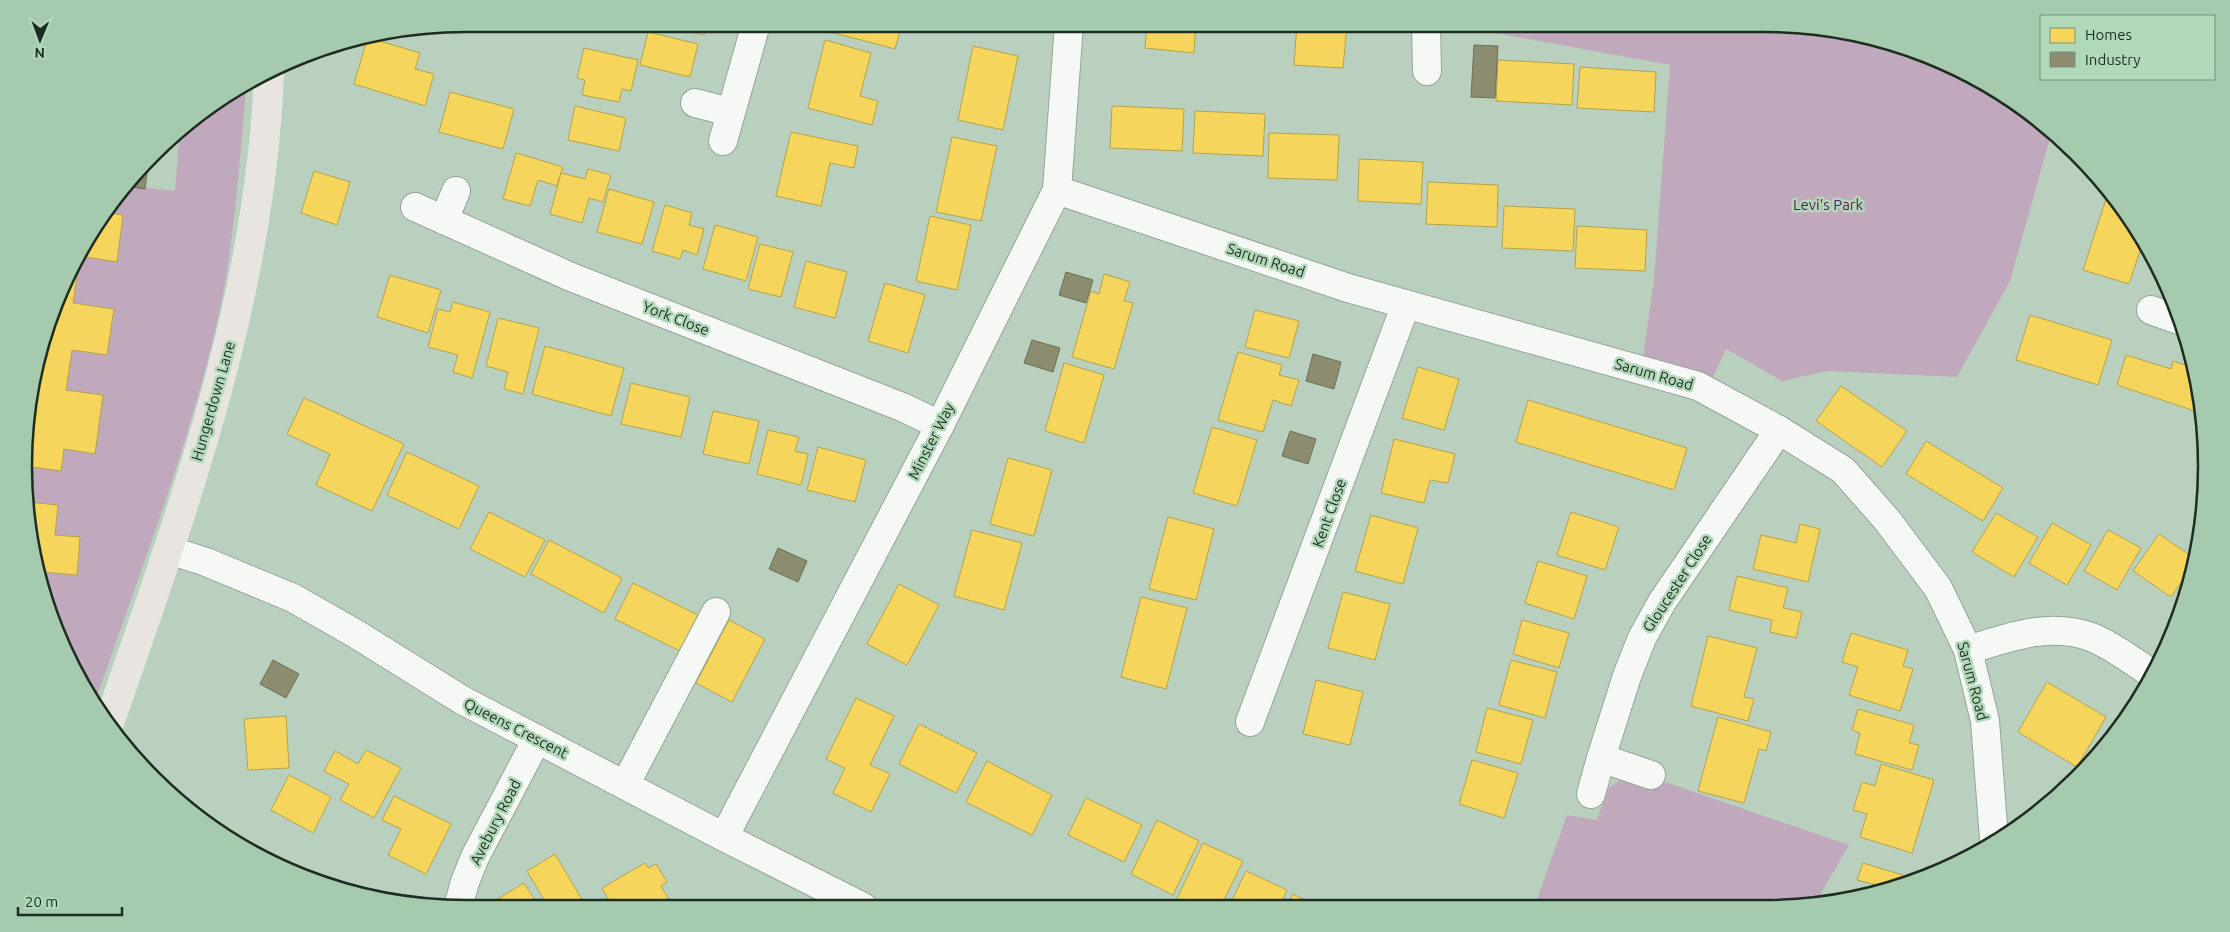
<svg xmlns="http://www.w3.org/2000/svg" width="2230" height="932" font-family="Ubuntu,sans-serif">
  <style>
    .green { fill: #c0a9bd }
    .homes { fill: #f6d55c; stroke: #b5a34a }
    .industry { fill: #8c8c6e; stroke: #6b7057 }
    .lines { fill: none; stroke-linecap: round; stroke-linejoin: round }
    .minor-casing { stroke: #95a598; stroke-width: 30 }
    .major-casing { stroke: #e0eae2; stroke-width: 30 }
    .minor { stroke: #f5f8f5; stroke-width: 28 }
    .major { stroke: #e8e4df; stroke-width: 28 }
    .labels { text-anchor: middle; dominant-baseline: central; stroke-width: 5; stroke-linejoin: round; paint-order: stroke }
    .park-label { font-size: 15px; fill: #64115e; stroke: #b2d8ba }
    .street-label { font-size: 15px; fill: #1e2d21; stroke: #b2d8ba }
    .rim { fill: none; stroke: #1e2d21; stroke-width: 2.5 }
  </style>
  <rect width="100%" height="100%" fill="#bad0bf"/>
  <g class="green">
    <path d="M1446,24h318l142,23 79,36 67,48 -42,150 -53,96 -129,-6 -46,10 -56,-32 -17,36 -67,-20 12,-86 16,-214z"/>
    <path d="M247,82c-8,80 -12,163 -30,241 -30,129 -79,254 -122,379l-12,-15 -51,-135 -8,-86 8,-86 51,-135 48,-59 44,5 4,-50 -9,-2z"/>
    <path d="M1622,779l43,3 184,63 -34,59 -280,1 32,-90 30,5 11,-32z"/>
  </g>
  <g class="homes">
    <path d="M659,24h48l-3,11z"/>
    <path d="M825,24h77l-7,25 -72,-19z"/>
    <path d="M1147,24h49l-2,29 -49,-5z"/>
    <path d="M1297,24h50l-4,44 -49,-3z"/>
    <path d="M648,32l50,12 -8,33 -50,-12z"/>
    <path d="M373,39l47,14 -5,16 19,5 -9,32 -71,-22 13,-44z"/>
    <path d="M825,40l46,13 -11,43 18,5 -6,24 -64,-17z"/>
    <path d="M973,46l45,10 -15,74 -45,-10z"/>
    <path d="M584,48l54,12 -7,31 -9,-2 -3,13 -37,-7 3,-15 -8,-2z"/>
    <path d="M1498,60l76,4 -2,41 -76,-4z"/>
    <path d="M1580,67l76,5 -2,40 -77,-4z"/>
    <path d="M450,92l64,17 -11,40 -64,-17z"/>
    <path d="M575,106l51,12 -7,33 -51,-11z"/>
    <path d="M1112,106l72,3 -2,42 -72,-3z"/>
    <path d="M1195,111l70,3 -2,42 -70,-3z"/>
    <path d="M791,132l67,14 -4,22 -24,-5 -9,43 -45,-10z"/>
    <path d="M1269,133l70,2 -2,45 -69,-2z"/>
    <path d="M952,137l45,9 -16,75 -45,-9z"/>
    <path d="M516,153l47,14 -6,19 -19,-6 -8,26 -27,-7z"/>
    <path d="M1359,159l64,3 -2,42 -63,-3z"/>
    <path d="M588,169l23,6 -8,27 -14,-4 -7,25 -32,-9 11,-41 24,6z"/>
    <path d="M314,171l36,11 -13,43 -36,-12z"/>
    <path d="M1428,182l70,3 -1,42 -71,-3z"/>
    <path d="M609,189l45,13 -12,42 -45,-12z"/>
    <path d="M2106,199l13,4 24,39 -14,42 -46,-14z"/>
    <path d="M665,205l27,8 -3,12 15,4 -7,26 -14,-5 -3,9 -28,-8z"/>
    <path d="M1504,206l71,3 -2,42 -71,-3z"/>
    <path d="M109,213l14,2 -6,47 -37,-6 -7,47 41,6 -7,46 -35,-5 -6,40 37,5 -8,59 -31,-5 -3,22 -37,-5 8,-86 51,-135z"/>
    <path d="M930,216l41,9 -14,65 -41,-9z"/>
    <path d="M715,225l43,12 -12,44 -43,-12z"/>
    <path d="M1577,226l70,4 -2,41 -70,-3z"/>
    <path d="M760,244l33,8 -12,45 -33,-8z"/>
    <path d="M806,261l41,11 -12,46 -41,-11z"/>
    <path d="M1104,274l26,8 -6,19 9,2 -19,66 -42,-12 19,-66 8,3z"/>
    <path d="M390,275l51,15 -13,43 -51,-16z"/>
    <path d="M885,283l40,12 -17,58 -40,-12z"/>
    <path d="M453,302l37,10 -18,66 -19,-6 5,-17 -30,-8 10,-38 12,3z"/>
    <path d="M1255,310l44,11 -10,37 -44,-11z"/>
    <path d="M2030,315l82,25 -14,45 -82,-25z"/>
    <path d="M498,318l41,10 -16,66 -19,-5 4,-17 -22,-6z"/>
    <path d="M545,346l79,22 -13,48 -79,-22z"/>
    <path d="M1238,352l44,13 -3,10 20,5 -8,26 -18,-6 -10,32 -45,-12z"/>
    <path d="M2126,355l45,14 2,-8 21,7 7,45 -84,-28z"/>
    <path d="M1064,363l40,12 -20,68 -39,-12z"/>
    <path d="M1418,367l41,12 -15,51 -42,-12z"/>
    <path d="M631,383l59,14 -9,40 -60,-13z"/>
    <path d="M1841,386l66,45 -25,36 -66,-46z"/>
    <path d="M304,398l100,46 -32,67 -56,-26 14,-31 -43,-20z"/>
    <path d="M1528,400l159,48 -13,42 -158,-48z"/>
    <path d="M713,411l46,10 -10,43 -46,-10z"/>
    <path d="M1212,427l45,13 -20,66 -44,-13z"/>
    <path d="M768,430l31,7 -4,14 13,3 -7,31 -44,-11z"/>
    <path d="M1394,439l61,15 -7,29 -18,-3 -6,23 -43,-10z"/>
    <path d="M1926,441l77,47 -20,33 -77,-47z"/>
    <path d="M818,447l48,13 -11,42 -48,-12z"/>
    <path d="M407,452l72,34 -20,43 -72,-34z"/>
    <path d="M1008,458l44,12 -18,66 -44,-12z"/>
    <path d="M27,502l31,3 -3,30 25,2 -3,38 -37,-3 -8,-20z"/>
    <path d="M489,512l56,28 -20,37 -55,-28z"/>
    <path d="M1571,512l48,15 -14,43 -48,-15z"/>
    <path d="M1996,513l42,24 -24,40 -42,-25z"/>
    <path d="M1371,515l47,13 -15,56 -48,-13z"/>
    <path d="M1168,517l46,12 -18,71 -47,-11z"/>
    <path d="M2052,523l39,22 -24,40 -38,-22z"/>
    <path d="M1800,524l20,5 -12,53 -55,-13 8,-34 35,8z"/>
    <path d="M972,530l50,13 -18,67 -50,-14z"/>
    <path d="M2108,530l33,18 -24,42 -33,-19z"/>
    <path d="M2159,534l35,24 -1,7 -22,32 -38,-26z"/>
    <path d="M549,540l73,38 -18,35 -73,-39z"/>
    <path d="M1538,561l49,15 -13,43 -49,-16z"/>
    <path d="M1737,576l51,12 -5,20 19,4 -6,26 -26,-6 2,-12 -43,-10z"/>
    <path d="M633,583l65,32 -18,36 -65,-32z"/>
    <path d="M899,584l40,21 -32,60 -40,-21z"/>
    <path d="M1343,592l47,12 -15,56 -47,-12z"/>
    <path d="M1141,597l46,11 -21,81 -45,-12z"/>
    <path d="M729,620l36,19 -33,63 -36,-19z"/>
    <path d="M1522,620l47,13 -10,35 -46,-14z"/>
    <path d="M1851,633l57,17 -5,16 10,3 -13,42 -51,-16 9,-28 -16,-5z"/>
    <path d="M1708,636l49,12 -13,49 10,2 -6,22 -57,-15z"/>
    <path d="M1511,660l46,12 -12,46 -46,-13z"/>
    <path d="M1316,680l47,12 -13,53 -47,-11z"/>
    <path d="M2047,682l59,35 -29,50 -59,-35z"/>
    <path d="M856,698l38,18 -24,49 20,9 -19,38 -38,-19 12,-25 -19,-9z"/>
    <path d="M1487,708l46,12 -12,44 -45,-12z"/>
    <path d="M1858,709l56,16 -5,18 10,2 -7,25 -57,-16 5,-21 -8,-3z"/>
    <path d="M286,716l3,52 -41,2 -4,-51z"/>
    <path d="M1718,717l53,15 -5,19 -7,-2 -15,54 -46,-12z"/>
    <path d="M2116,721l5,2 -15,16z"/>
    <path d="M919,724l58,29 -21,40 -57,-29z"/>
    <path d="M366,750l35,18 -27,50 -34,-18 9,-16 -25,-13 11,-20 23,13z"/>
    <path d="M1472,760l46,13 -14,45 -45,-14z"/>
    <path d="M987,761l65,34 -20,40 -66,-33z"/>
    <path d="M1881,764l53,16 -22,73 -52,-16 7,-23 -14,-4 9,-28 13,4z"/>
    <path d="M289,775l42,22 -18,36 -42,-23z"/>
    <path d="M394,796l57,28 -25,50 -38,-19 13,-26 -19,-9z"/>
    <path d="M1086,798l56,27 -18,37 -56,-27z"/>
    <path d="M1157,820l42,21 -26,54 -42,-21z"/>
    <path d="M1203,843l40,18 -22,45h-28l-16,-7z"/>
    <path d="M555,854l29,49 -8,5h-27l-22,-37z"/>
    <path d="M645,863l3,5 8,-4 11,18 -6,4 11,19 -4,3h-55l-11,-20z"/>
    <path d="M1863,863l52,16 -44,12 2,-7 -16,-4z"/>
    <path d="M1246,871l41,19 -7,16h-51z"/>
    <path d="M524,883l16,25h-53l-1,-2z"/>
    <path d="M1293,894l23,12h-29z"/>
  </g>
  <g class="industry">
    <path d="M1474,45l24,1 -3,52 -24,-1z"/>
    <path d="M148,166l-3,23 -14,-2z"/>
    <path d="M1066,272l27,8 -7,23 -27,-8z"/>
    <path d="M1032,340l28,8 -7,24 -29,-9z"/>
    <path d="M1313,354l28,8 -7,27 -28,-8z"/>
    <path d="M1290,431l26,8 -8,25 -26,-8z"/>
    <path d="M778,548l29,13 -9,21 -29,-13z"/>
    <path d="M273,660l26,14 -13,24 -26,-14z"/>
  </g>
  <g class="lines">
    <defs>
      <g id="minor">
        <path d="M1426,24l1,47"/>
        <path d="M695,103l35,9"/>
        <path d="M723,141l33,-117"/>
        <path d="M1057,190l291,98 350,98 81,44 64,40 44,50 51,68 30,62 17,71 9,118"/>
        <path d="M415,207l156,70 331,130 38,18"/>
        <path d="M444,220l12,-29"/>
        <path d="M2151,310l28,10"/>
        <path d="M169,550l37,12 87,36 63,36 106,66 262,137 139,70"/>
        <path d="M1968,650c42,-13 81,-28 123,-13 21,8 41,24 60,36"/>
        <path d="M1250,722l156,-418"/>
        <path d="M1651,775l-50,-17 26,-82 15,-38 20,-36 117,-172"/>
        <path d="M625,785l91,-173"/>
        <path d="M1591,794l10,-36"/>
        <path d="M724,837l216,-412 117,-235 12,-166"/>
        <path d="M458,907l7,-25 10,-25 62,-118"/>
      </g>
      <path id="major" d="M110,720c73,-210 151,-424 159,-648"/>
    </defs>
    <use href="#minor" class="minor-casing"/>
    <use href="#major" class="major-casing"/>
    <use href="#minor" class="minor"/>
    <use href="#major" class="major"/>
  </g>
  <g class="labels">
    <g class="park-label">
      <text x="1828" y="204">Levi's Park</text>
    </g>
    <g class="street-label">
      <text transform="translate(1266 260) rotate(18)">Sarum Road</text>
      <text transform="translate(676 318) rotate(21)">York Close</text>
      <text transform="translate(1654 374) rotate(16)">Sarum Road</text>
      <text transform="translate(213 401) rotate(-74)">Hungerdown Lane</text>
      <text transform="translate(931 441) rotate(-63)">Minster Way</text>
      <text transform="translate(1329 513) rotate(-70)">Kent Close</text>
      <text transform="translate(1677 583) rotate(-57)">Gloucester Close</text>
      <text transform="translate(1973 681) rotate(75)">Sarum Road</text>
      <text transform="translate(516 728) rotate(27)">Queens Crescent</text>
      <text transform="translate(495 822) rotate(-63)">Avebury Road</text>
    </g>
  </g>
  <path d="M0 0H2230V932H0ZM466 32H1764A434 434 0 0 1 2198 466V466A434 434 0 0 1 1764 900H466A434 434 0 0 1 32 466V466A434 434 0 0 1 466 32Z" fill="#a6caae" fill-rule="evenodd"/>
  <path class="rim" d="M466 32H1764A434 434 0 0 1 2198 466V466A434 434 0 0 1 1764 900H466A434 434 0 0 1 32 466V466A434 434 0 0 1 466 32Z"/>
  <rect x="2040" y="15" width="175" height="65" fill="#b2d8ba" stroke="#77947d"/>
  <rect x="2050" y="28" width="25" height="15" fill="#f6d55c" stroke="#77947d"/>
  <text x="2085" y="40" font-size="15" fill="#1e2d21">Homes</text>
  <rect x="2050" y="52" width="25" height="15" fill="#8c8c6e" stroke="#77947d"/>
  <text x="2085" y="65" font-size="15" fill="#1e2d21">Industry</text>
  <g transform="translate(40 40) rotate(181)" stroke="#b2d8ba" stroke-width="4" paint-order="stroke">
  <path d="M0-4L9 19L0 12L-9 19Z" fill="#1e2d21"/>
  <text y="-8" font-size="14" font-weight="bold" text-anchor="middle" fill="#1e2d21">N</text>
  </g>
  <path d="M18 907v8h104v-8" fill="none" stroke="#1e2d21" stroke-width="2.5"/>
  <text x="25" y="907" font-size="15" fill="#1e2d21" stroke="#b2d8ba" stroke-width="4" paint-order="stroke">20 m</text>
</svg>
